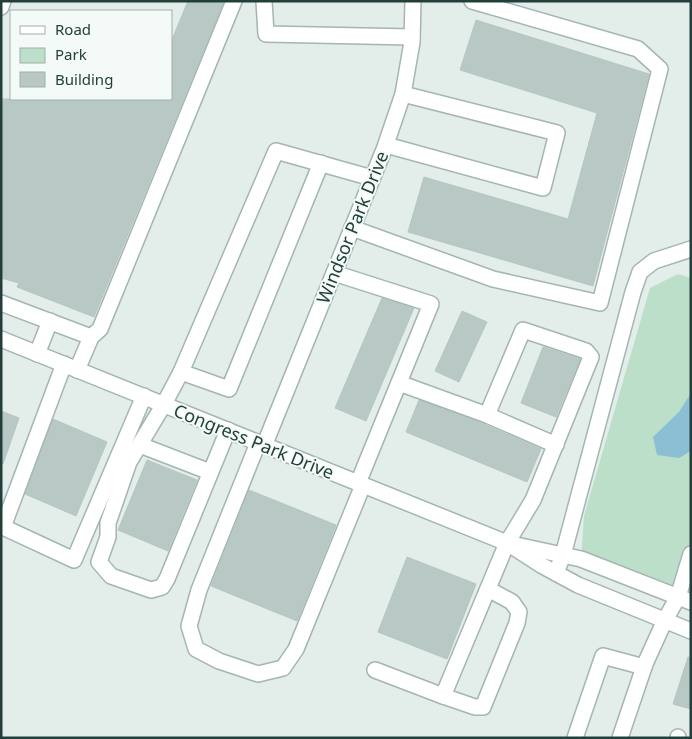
<svg xmlns="http://www.w3.org/2000/svg" width="692" height="739" font-family="'Noto Sans',sans-serif">
  <style>
    .green { fill: #bcdfca }
    .water { fill: #8bbfd3 }
    .building { fill: #b8c8c4; stroke: #b5c7c2 }
    .lines { fill: none; stroke-linecap: round; stroke-linejoin: round }
    .minor-casing { stroke: #a5b5b2; stroke-width: 18 }
    .minor { stroke: #fff; stroke-width: 15 }
    .labels { text-anchor: middle; dominant-baseline: central; stroke-width: 4; stroke-linejoin: round; paint-order: stroke }
    .street-label { font-size: 18px; fill: #223f3b; stroke: #f4faf7 }
  </style>
  <rect width="100%" height="100%" fill="#e3edea"/>
  <path class="green" d="M678,274l13,4v276l-13,43 -97,-38 3,-43 66,-228z"/>
  <path class="water" d="M691,393v58l-12,7 -22,-3 -4,-18 26,-25z"/>
  <g class="building">
    <path d="M188,1h36l-130,316 -77,-30 2,-4 -18,-5v-179h170v-57z"/>
    <path d="M476,20l173,54 -56,212 -185,-54 16,-55 144,42 29,-106 -137,-43z"/>
    <path d="M382,298l32,10 -48,113 -31,-13z"/>
    <path d="M462,311l25,11 -28,60 -24,-11z"/>
    <path d="M543,347l37,12 -24,58 -35,-14z"/>
    <path d="M419,400l55,20 67,29 -14,33 -121,-50z"/>
    <path d="M1,411l18,7 -16,46 -2,-1z"/>
    <path d="M53,419l54,23 -31,74 -51,-22z"/>
    <path d="M147,460l50,20 -29,71 -50,-21z"/>
    <path d="M249,490l87,35 -39,96 -86,-35z"/>
    <path d="M407,557l69,27 -29,75 -69,-27z"/>
    <path d="M688,657h3v52l-18,-5z"/>
  </g>
  <g class="lines">
    <defs>
      <g id="minor">
        <path d="M264,1l2,33 146,3"/>
        <path d="M1,7l2,-6"/>
        <path d="M386,145l157,43 14,-55 -154,-39"/>
        <path d="M352,228l141,51 107,24 60,-234 -22,-20 -166,-48"/>
        <path d="M334,273l97,31 -73,179"/>
        <path d="M1,303l90,34 -14,33"/>
        <path d="M91,337l9,-8 134,-328"/>
        <path d="M1,339l506,204 34,22 37,20 113,46"/>
        <path d="M37,354l13,-33"/>
        <path d="M64,364l-61,163 71,33 70,-164"/>
        <path d="M181,372l48,17 92,-226"/>
        <path d="M487,415l69,30"/>
        <path d="M228,430l-61,149 -5,8 -11,3 -40,-14 -12,-14 9,-25v-14l21,-61 35,-58 17,-32 95,-221 96,27"/>
        <path d="M258,443l-59,147 -10,36 7,23 23,12 39,13 25,-6 13,-19 67,-164"/>
        <path d="M140,445l70,27"/>
        <path d="M264,446l121,-299 18,-53 9,-52 1,-41"/>
        <path d="M516,545l65,14 110,43"/>
        <path d="M556,573l7,-18 70,-263 7,-20 14,-11 37,-12"/>
        <path d="M375,670l68,26 64,-153 26,-43 58,-143 -5,-6 -63,-21 -36,85 -88,-32"/>
        <path d="M443,696l32,11h8l34,-84 2,-11 -7,-10 -24,-13"/>
        <path d="M575,738l28,-82 41,11"/>
        <path d="M620,738l25,-74 20,-44 13,-23 13,-43"/>
        <path d="M678,738v-1"/>
      </g>
    </defs>
    <use href="#minor" class="minor-casing"/>
    <use href="#minor" class="minor"/>
  </g>
  <g class="labels">
    <g class="street-label">
      <text transform="translate(352 227) rotate(-68)">Windsor Park Drive</text>
      <text transform="translate(254 441) rotate(22)">Congress Park Drive</text>
    </g>
  </g>
  <rect width="692" height="739" fill="none" stroke="#223f3b" stroke-width="5"/>
  <rect x="10" y="10" width="162" height="90" fill="#f4faf7" stroke="#a0afac"/>
  <rect x="20" y="26" width="25" height="8" fill="#ffffff" stroke="#a0afac"/>
  <text x="55" y="35" font-size="15" fill="#223f3b">Road</text>
  <rect x="20" y="48" width="25" height="15" fill="#bcdfca" stroke="#a0afac"/>
  <text x="55" y="60" font-size="15" fill="#223f3b">Park</text>
  <rect x="20" y="72" width="25" height="15" fill="#b8c8c4" stroke="#a0afac"/>
  <text x="55" y="85" font-size="15" fill="#223f3b">Building</text>
</svg>
